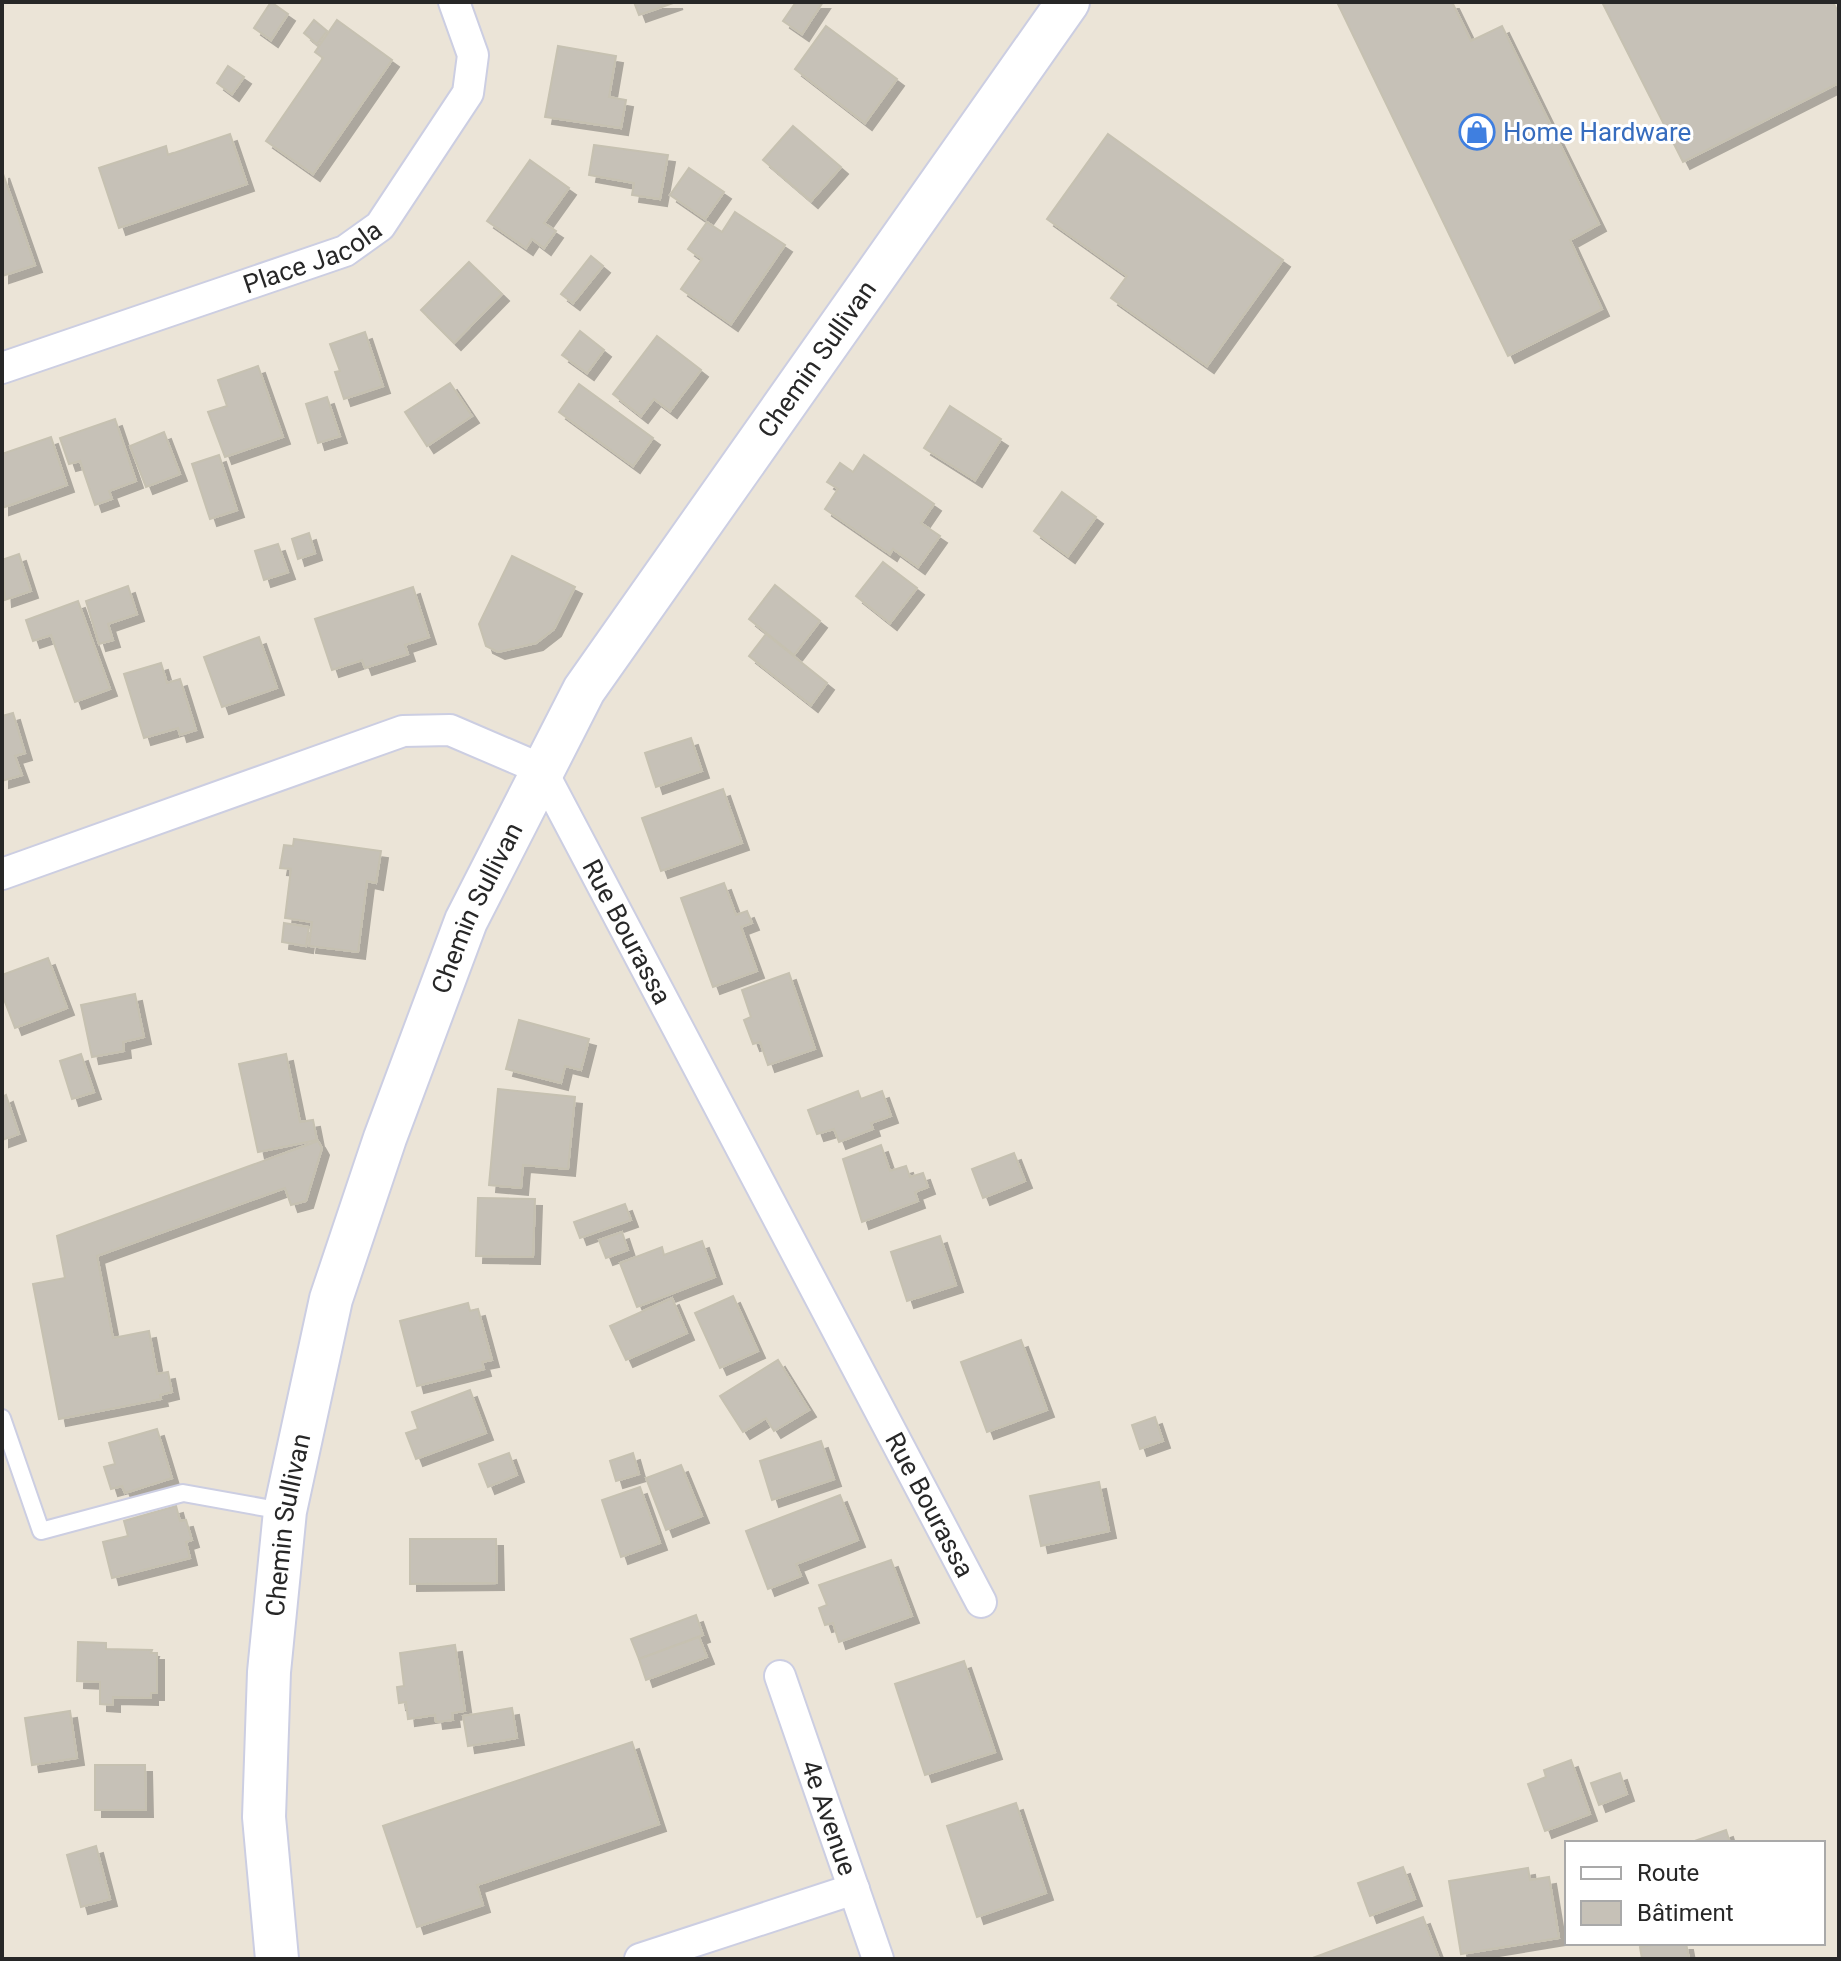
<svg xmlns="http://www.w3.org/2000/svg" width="1841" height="1961" font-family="Roboto,sans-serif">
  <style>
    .building { fill: #c6c1b7; stroke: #c6c1b1; stroke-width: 2; filter: url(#shadow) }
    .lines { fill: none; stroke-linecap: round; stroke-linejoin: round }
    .service-casing { stroke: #cccee2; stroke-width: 20 }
    .minor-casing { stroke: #cccee2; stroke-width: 34 }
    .secondary-casing { stroke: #cccee2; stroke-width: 46 }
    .service { stroke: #fff; stroke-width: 16 }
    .minor { stroke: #fff; stroke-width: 30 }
    .secondary { stroke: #fff; stroke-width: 42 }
    .labels { text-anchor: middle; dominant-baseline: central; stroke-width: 6; stroke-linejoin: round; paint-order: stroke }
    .shop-label { font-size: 26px; fill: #366cbe; stroke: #fff; text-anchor: start }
    .street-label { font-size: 26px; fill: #272727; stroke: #fff }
  </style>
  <defs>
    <filter id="shadow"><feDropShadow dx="7" dy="7" stdDeviation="0" flood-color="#0004"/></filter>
  </defs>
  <rect width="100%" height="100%" fill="#ebe4d7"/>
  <g class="building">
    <path d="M271,2l17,12 -17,26 -17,-12z"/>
    <path d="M634,2h42l-37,13z"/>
    <path d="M796,2h27l-21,32 -19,-13z"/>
    <path d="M1337,2h115l19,39 31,-15 97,198 -29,16 32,69 -94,47z"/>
    <path d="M1602,2h231l6,12v69l-156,79z"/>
    <path d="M314,20l13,11 -10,13 -13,-11z"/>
    <path d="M337,20l55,40 -79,114 -47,-33 57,-83 -8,-6z"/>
    <path d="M826,26l71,53 -32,44 -70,-54z"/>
    <path d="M558,46l58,10 -7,41 17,3 -5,28 -76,-11z"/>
    <path d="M228,66l16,11 -12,17 -15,-11z"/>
    <path d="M793,126l48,41 -30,34 -48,-41z"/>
    <path d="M230,134l17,50 -128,44 -20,-60 67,-22 2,9z"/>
    <path d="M1108,134l175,126 -76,106 -96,-68 16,-22 -80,-57z"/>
    <path d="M594,145l74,10 -8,44 -28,-4 2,-12 -45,-8z"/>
    <path d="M530,160l39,28 -25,35 12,8 -12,17 -12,-9 -6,9 -39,-27z"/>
    <path d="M689,168l35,24 -19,27 -35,-24z"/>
    <path d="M2,171l33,94 -33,11z"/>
    <path d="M735,212l50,33 -54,79 -50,-35 21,-30 -14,-10 19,-27 15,10z"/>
    <path d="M591,256l12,10 -30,37 -12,-9z"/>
    <path d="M469,262l33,32 -48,49 -33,-33z"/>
    <path d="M580,331l24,19 -17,23 -25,-18z"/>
    <path d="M365,332l18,54 -39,13 -9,-27 5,-1 -10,-27z"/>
    <path d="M657,336l44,34 -31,41 -16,-12 -13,17 -28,-22z"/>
    <path d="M258,366l25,71 -58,20 -17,-45 19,-6 -9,-26z"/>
    <path d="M450,383l22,33 -45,30 -22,-34z"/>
    <path d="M579,384l74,54 -20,28 -74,-54z"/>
    <path d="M327,397l13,39 -22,7 -12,-39z"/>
    <path d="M950,406l51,33 -26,41 -51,-32z"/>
    <path d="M115,419l21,62 -27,10 3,8 -17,6 -15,-44 -11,3 -9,-26z"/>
    <path d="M164,432l16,42 -34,13 -16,-41z"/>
    <path d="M51,437l16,48 -65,23v-54z"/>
    <path d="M219,455l18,55 -27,9 -18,-55z"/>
    <path d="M864,455l70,49 -13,19 19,13 -22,31 -25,-18 -3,5 -65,-45 13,-20 -11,-7 13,-19 13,9z"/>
    <path d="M1062,492l34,25 -28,39 -34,-25z"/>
    <path d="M309,533l6,20 -17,6 -6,-20z"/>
    <path d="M278,544l10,28 -24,8 -9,-29z"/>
    <path d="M19,554l12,37 -26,9 -3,-40z"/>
    <path d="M512,556l63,31 -21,42 -18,14 -38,9 -12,-6 -7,-22z"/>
    <path d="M883,562l34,26 -27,35 -34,-27z"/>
    <path d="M775,585l45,36 -26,34 -45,-36z"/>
    <path d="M128,586l9,28 -29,10 5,16 -14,4 -13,-43z"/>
    <path d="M413,587l16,50 -24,8 3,9 -43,14 -3,-8 -30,10 -17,-51z"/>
    <path d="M78,601l32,88 -35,13 -24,-67 -18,6 -7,-21z"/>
    <path d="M766,634l61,49 -16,22 -62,-49z"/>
    <path d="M259,637l18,51 -55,19 -18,-50z"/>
    <path d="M161,663l6,20 13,-4 16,51 -16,5 -2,-7 -34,10 -20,-64z"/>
    <path d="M13,713l12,40 -10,3 7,19 -20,6v-65z"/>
    <path d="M691,738l11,33 -46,16 -11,-34z"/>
    <path d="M723,789l19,54 -81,28 -19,-53z"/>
    <path d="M294,839l87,12 -5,32 -9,-2 -9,71 -49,-6 3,-24 -27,-4 6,-49 -11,-1 4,-23 9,1z"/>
    <path d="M724,883l12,32 11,-4 5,12 -11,4 16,44 -44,16 -32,-89z"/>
    <path d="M284,923l25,4 -3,19 -24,-4z"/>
    <path d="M48,958l19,50 -52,20 -13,-34v-19z"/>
    <path d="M789,973l26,76 -47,16 -8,-23 -7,2 -9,-24 7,-3 -9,-27z"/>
    <path d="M135,994l9,43 -21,5 1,9 -32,6 -11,-52z"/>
    <path d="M519,1020l70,19 -8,31 -16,-4 -4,17 -55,-14z"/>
    <path d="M81,1054l13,38 -22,7 -12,-38z"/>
    <path d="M286,1054l14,68 13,-2 4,20 -59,12 -19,-88z"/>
    <path d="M498,1089l77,8 -7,72 -45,-4 -2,23 -32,-3z"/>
    <path d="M858,1091l3,8 21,-8 9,25 -20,7 2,6 -34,13 -5,-13 -17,5 -9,-24z"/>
    <path d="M6,1095l13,39 -17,6v-43z"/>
    <path d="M318,1141l4,7 -16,53 -15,4 -6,-17 -188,68 16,82 36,-7 8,43 11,-2 4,20 -12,3 1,4 -102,20 -26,-135 32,-6 -8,-42z"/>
    <path d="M881,1145l9,26 16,-5 4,11 13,-4 5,14 -13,5 3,9 -56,21 -19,-63z"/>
    <path d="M1014,1153l11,28 -42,17 -11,-29z"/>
    <path d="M478,1198l57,1 -2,58 -57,-1z"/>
    <path d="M625,1204l6,16 -51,18 -6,-16z"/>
    <path d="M622,1232l6,18 -22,8 -7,-18z"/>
    <path d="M940,1236l16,49 -49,16 -16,-49z"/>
    <path d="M702,1241l13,36 -78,30 -17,-44 42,-16 2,8z"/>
    <path d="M733,1296l25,55 -38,17 -25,-55z"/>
    <path d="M672,1298l15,35 -61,27 -16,-34z"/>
    <path d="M468,1303l2,8 8,-2 14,51 -10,2 2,7 -67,17 -17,-65z"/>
    <path d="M1021,1340l26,70 -60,22 -26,-70z"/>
    <path d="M778,1360l31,50 -35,21 -8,-13 -23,14 -23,-36z"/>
    <path d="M470,1390l16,43 -70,26 -10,-26 12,-4 -6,-17z"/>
    <path d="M1155,1417l8,24 -23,8 -8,-24z"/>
    <path d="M157,1429l15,49 -47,15 -3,-7 -11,3 -7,-22 11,-3 -6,-21z"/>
    <path d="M821,1441l13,38 -62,21 -12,-39z"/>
    <path d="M509,1453l8,22 -29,12 -9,-23z"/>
    <path d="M633,1453l6,21 -23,7 -6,-20z"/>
    <path d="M681,1465l21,51 -36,14 -20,-52z"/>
    <path d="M1099,1482l10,49 -68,15 -11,-50z"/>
    <path d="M640,1487l20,56 -39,14 -19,-57z"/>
    <path d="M840,1495l18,45 -62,24 5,12 -33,13 -22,-58z"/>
    <path d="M176,1506l4,15 6,-1 6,20 -6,2 4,16 -78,20 -9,-36 25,-6 -4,-15z"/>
    <path d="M410,1539h86l1,44 -87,1z"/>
    <path d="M891,1560l21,56 -73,26 -6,-19 -8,2 -6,-17 8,-3 -8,-20z"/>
    <path d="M696,1615l7,20 -64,24 -8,-20z"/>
    <path d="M699,1637l8,20 -61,23 -7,-21z"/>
    <path d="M78,1642l28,1v6l46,1 -1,3h6v40h-6v5l-38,-1v8l-13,-1v-22l-23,-1z"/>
    <path d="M455,1645l10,66 -13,2 1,7 -17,2 -1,-7 -27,4 -2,-17 -7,1 -2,-16 7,-1 -4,-33z"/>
    <path d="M964,1661l31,91 -70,23 -30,-91z"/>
    <path d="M512,1708l5,30 -49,8 -5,-30z"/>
    <path d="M70,1711l7,47 -45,7 -7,-47z"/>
    <path d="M632,1742l27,82 -182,61 6,20 -66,22 -34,-101z"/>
    <path d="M1571,1760l19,54 -45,17 -17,-47 18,-7 -2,-7z"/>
    <path d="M95,1765h50l1,45h-51z"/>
    <path d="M1620,1773l7,21 -28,11 -8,-22z"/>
    <path d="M1016,1803l30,90 -69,24 -30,-91z"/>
    <path d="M1726,1830l4,13h-41z"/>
    <path d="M96,1846l14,53 -29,8 -14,-52z"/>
    <path d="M1403,1867l12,32 -45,17 -12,-33z"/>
    <path d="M1528,1868l2,12 19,-3 10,61 -98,16 -12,-73z"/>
    <path d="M1423,1917l16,42h-129z"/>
    <path d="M1666,1943h20l3,16h-47l-2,-12z"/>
  </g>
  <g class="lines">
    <defs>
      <path id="service" d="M2,1418l39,113 142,-38 100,18"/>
      <g id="minor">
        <path id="s1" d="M2,368l343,-117 35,-25 88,-133 5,-38 -19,-53"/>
        <path id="s2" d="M2,874l401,-143 47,-1 91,39 440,833"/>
        <path id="s3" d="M780,1676l98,283"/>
        <path d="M640,1959l214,-70"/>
      </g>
      <g id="secondary">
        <path id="s4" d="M277,1959l-13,-142 5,-145 16,-161 46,-212 54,-161 81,-217 118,-231 484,-688"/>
      </g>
    </defs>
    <use href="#service" class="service-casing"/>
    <use href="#minor" class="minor-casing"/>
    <use href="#secondary" class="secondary-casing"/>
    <use href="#service" class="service"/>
    <use href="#minor" class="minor"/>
    <use href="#secondary" class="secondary"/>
  </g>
  <defs>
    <symbol id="shop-ring" viewBox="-11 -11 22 22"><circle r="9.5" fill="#fff" stroke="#3f7fe0" stroke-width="1.5"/><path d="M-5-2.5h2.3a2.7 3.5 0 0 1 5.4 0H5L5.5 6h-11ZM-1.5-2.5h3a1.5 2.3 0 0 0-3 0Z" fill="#3f7fe0"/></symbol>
  </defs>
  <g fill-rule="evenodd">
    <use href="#shop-ring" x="1457" y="112" width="40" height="40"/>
  </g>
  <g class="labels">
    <g class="shop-label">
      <text x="1503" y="132">Home Hardware</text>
    </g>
    <g class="street-label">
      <text stroke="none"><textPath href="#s1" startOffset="330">Place Jacola</textPath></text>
      <text stroke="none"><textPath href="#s4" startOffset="1732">Chemin Sullivan</textPath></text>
      <text stroke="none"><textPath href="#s4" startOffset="1084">Chemin Sullivan</textPath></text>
      <text stroke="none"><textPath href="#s2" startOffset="756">Rue Bourassa</textPath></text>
      <text stroke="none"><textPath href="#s2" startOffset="1404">Rue Bourassa</textPath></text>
      <text stroke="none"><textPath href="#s4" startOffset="436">Chemin Sullivan</textPath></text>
      <text stroke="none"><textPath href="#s3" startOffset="150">4e Avenue</textPath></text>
    </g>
  </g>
  <rect width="1841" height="1961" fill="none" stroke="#272727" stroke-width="8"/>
  <rect x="1565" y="1841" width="260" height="104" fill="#ffffff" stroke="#a9a9a9" stroke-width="2"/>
  <rect x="1581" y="1867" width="40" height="12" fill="#ffffff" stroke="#a9a9a9" stroke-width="2"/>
  <text x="1637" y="1881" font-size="24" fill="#272727">Route</text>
  <rect x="1581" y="1901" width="40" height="24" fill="#c6c1b7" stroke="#a9a9a9" stroke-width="2"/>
  <text x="1637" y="1921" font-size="24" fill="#272727">Bâtiment</text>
</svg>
